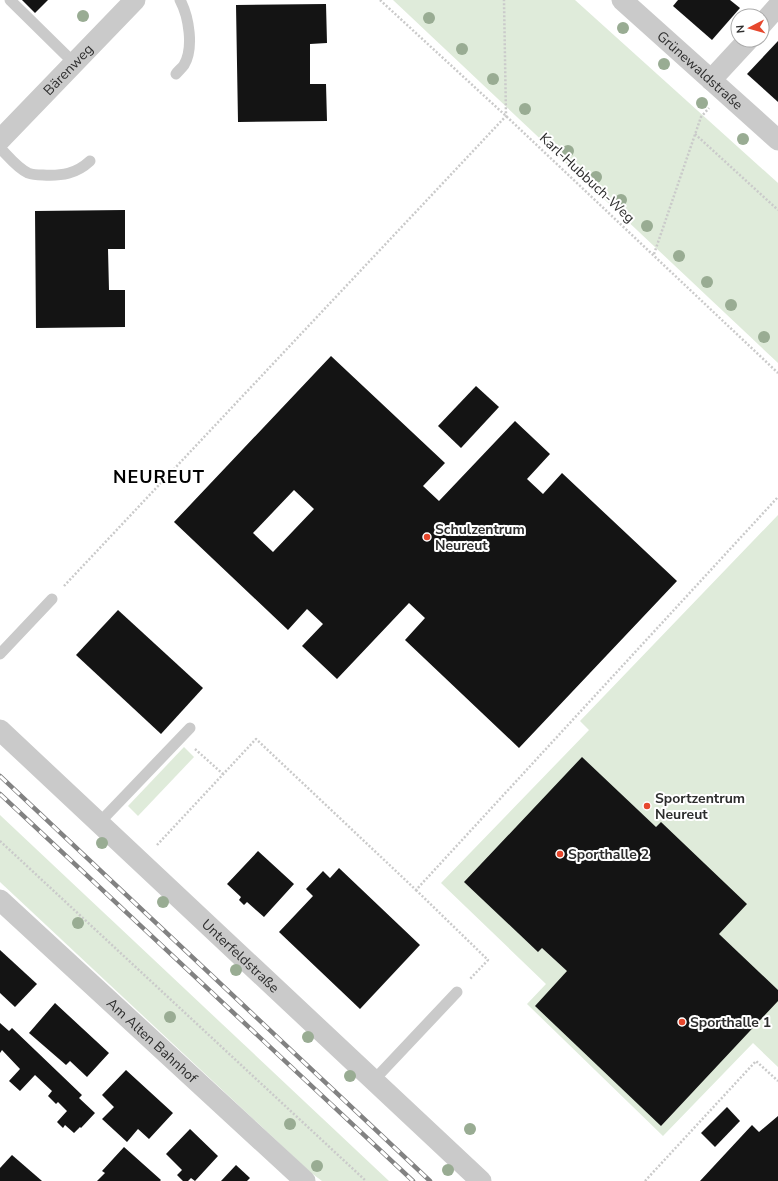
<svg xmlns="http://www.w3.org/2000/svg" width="778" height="1181" font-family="'Nunito Sans',sans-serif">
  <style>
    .green { fill: #dfebda }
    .building { fill: #141414; fill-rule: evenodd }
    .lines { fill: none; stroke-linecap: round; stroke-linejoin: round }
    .path { stroke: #cacaca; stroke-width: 2.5; stroke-dasharray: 2 2; stroke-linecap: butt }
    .service { stroke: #cacaca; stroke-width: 11 }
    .minor { stroke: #cacaca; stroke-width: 21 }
    .rail-casing { stroke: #828282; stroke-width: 4.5 }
    .rail { stroke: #fff; stroke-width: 3; stroke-dasharray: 9; stroke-linecap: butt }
    .tree { fill: #99ac93 }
    .poi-dot { fill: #e6472d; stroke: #fff; stroke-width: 1.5 }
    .labels { text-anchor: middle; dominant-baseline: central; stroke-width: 4; stroke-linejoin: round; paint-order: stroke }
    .street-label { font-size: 14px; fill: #2d2d2d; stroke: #fff }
    .poi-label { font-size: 14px; font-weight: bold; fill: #2d2d2d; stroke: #fff; text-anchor: start }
    .district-label { font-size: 18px; font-weight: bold; letter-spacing: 1px; fill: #000; stroke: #fff }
  </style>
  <rect width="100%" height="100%" fill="#fff"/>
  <g class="green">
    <path d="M393,0h182l203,183v180z"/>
    <path d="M778,515v552l-25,-24 -90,93 -136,-132 19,-20 -105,-101 148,-153 -9,-9z"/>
    <path d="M184,747l10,10 -56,59 -10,-10z"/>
    <path d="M0,815l389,366h-67l-12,-9 -310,-290z"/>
  </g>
  <g class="building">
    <path d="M22,0h26l-13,13z"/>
    <path d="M678,0h52l10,8 -28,32 -39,-34z"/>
    <path d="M326,4l1,39 -17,1v40h16l1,37 -89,1 -2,-117z"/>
    <path d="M778,41v61l-31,-28z"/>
    <path d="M125,210v39h-17l1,41h16v37l-89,1 -1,-117z"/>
    <path d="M331,356l114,107 -22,23 16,15 76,-80 35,33 -23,25 16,15 19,-21 115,108 -158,167 -114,-108 20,-22 -16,-15 -72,76 -35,-33 21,-22 -16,-15 -19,21 -114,-108zM294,490l20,19 -41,43 -20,-19z"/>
    <path d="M476,386l23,21 -38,41 -23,-22z"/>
    <path d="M118,610l85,78 -42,46 -85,-79z"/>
    <path d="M582,757l74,70 5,-5 86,82 -28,30 59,56v11l-117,125 -126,-120 32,-35 -25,-23 -4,4 -74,-70z"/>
    <path d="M258,851l36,33 -30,33 -17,-15 -3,3 -5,-5 2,-3 -14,-13z"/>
    <path d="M339,868l81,77 -60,64 -81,-77 34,-36 -7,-7 17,-18 7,7z"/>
    <path d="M0,950l37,34 -22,23 -15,-14z"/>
    <path d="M55,1003l54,50 -22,24 -17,-16 -4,4 -37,-32z"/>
    <path d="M0,1023l9,8 3,-3 70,67 -3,3 16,15 -14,15 -1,-1 -6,6 -9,-8 -2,3 -6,-6 10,-11 -9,-9 -2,2 -8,-8 4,-5 -17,-16 -15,16 -11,-10 11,-12 -18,-19 -2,3z"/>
    <path d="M126,1070l47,43 -24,26 -11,-10 -11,13 -25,-23 12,-12 -12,-12z"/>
    <path d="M727,1107l13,14 -25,26 -14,-14z"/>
    <path d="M778,1116v65h-78l52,-56 7,7z"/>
    <path d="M190,1129l28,27 -23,25 -4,-3 -3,3h-5l-6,-6 5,-5 -16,-16z"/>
    <path d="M124,1147l37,33 -1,1h-63l8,-8 -3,-2z"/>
    <path d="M12,1155l30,26h-42v-13z"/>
    <path d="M236,1165l14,13 -3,3h-26z"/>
  </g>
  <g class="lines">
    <g class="path">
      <path d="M380,0l126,116 272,257"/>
      <path d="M695,134l83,76"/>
      <path d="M654,254l47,-137 8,-9"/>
      <path d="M64,586l442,-470 -2,-116"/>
      <path d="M195,749l28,25"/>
      <path d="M0,841l366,340"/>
      <path d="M157,845l99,-106 160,151 362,-393"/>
      <path d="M416,890l72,70 -19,20"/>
      <path d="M645,1181l111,-120 22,20"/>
    </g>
    <g class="service">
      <path d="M10,0l64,63"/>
      <path d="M176,74c2,-3 6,-6 8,-9 10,-17 5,-48 -4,-65"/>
      <path d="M0,148c8,8 17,20 28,25 5,2 10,2 15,2 19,1 33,-1 47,-14"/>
      <path d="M0,654l52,-55"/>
      <path d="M99,823l91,-95"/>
      <path d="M374,1080l83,-88"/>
    </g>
    <g class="minor">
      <path id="s1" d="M622,0l156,140"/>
      <path d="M762,24l16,-18"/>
      <path d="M711,80l37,-40"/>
      <path id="s2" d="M0,140l135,-140"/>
      <path id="s3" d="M0,730l481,451"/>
      <path id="s4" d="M0,900l305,281"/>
    </g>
    <defs>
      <g id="rail">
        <path d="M0,776l430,405"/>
        <path d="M0,794l413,387"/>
      </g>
    </defs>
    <use href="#rail" class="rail-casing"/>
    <use href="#rail" class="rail"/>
  </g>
  <g class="tree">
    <circle cx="83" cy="16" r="6"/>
    <circle cx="429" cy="18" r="6"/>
    <circle cx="623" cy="28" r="6"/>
    <circle cx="462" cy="49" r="6"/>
    <circle cx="664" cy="64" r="6"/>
    <circle cx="493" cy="79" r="6"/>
    <circle cx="702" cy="103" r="6"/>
    <circle cx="525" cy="109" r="6"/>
    <circle cx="743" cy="139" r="6"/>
    <circle cx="568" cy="151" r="6"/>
    <circle cx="596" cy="177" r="6"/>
    <circle cx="621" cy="200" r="6"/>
    <circle cx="647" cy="226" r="6"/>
    <circle cx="679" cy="256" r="6"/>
    <circle cx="707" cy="282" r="6"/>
    <circle cx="731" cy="305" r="6"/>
    <circle cx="764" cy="337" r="6"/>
    <circle cx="102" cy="843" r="6"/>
    <circle cx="163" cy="902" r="6"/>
    <circle cx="78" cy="923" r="6"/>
    <circle cx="236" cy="970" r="6"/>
    <circle cx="170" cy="1017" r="6"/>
    <circle cx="308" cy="1037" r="6"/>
    <circle cx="350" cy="1076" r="6"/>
    <circle cx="290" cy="1124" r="6"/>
    <circle cx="470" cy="1129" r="6"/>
    <circle cx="317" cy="1166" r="6"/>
    <circle cx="448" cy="1170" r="6"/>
  </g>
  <g class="poi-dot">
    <circle cx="427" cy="537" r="4"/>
    <circle cx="647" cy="806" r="4"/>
    <circle cx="560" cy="854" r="4"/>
    <circle cx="682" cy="1022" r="4"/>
  </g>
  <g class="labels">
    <g class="street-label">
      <text stroke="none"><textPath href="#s2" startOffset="98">Bärenweg</textPath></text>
      <text stroke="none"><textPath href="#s1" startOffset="105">Grünewaldstraße</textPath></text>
      <text transform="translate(587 178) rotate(43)">Karl-Hubbuch-Weg</text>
      <text stroke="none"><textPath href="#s3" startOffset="330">Unterfeldstraße</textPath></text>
      <text stroke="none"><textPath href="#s4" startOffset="207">Am Alten Bahnhof</textPath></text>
    </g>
    <g class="poi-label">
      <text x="435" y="529">Schulzentrum<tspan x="435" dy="16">Neureut</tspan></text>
      <text x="655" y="798">Sportzentrum<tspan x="655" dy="16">Neureut</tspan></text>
      <text x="568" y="854">Sporthalle 2</text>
      <text x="690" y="1022">Sporthalle 1</text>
    </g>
    <g class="district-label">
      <text x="159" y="477">NEUREUT</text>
    </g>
  </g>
  <g transform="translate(750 28) rotate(264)"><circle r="19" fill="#ffffff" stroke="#ababab"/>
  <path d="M0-3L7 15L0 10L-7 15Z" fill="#e6472d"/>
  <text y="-6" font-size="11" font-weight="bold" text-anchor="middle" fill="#2d2d2d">N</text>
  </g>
</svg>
